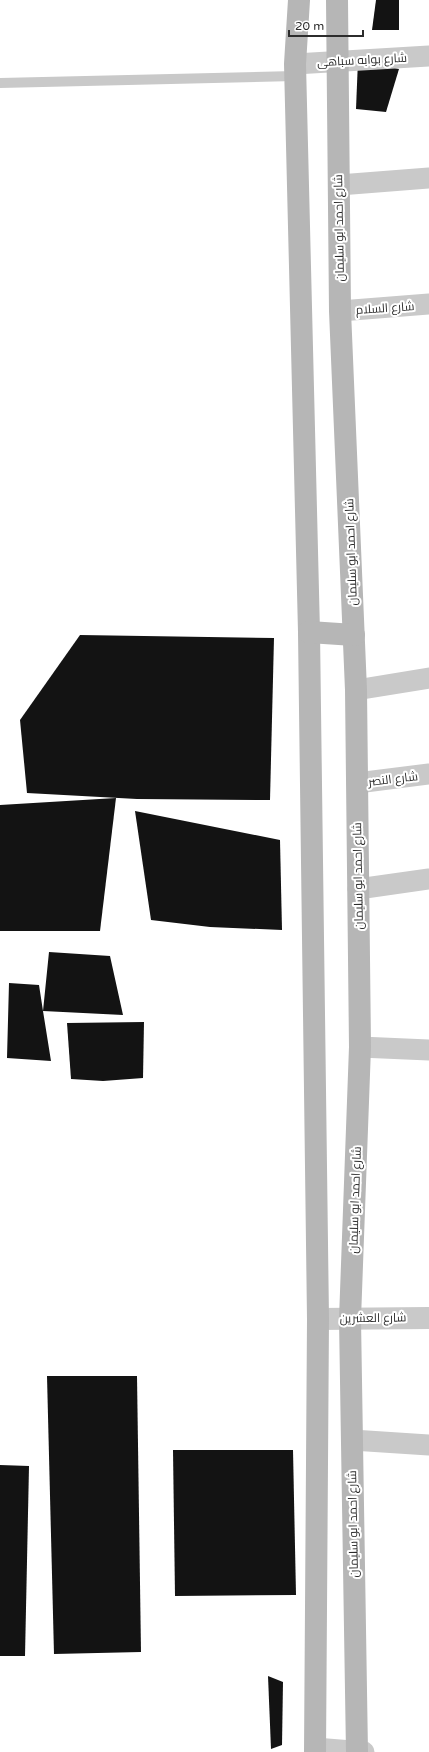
<svg xmlns="http://www.w3.org/2000/svg" width="429" height="1752" font-family="'Varela Round',Cairo,sans-serif">
  <style>
    .building { fill: #131313 }
    .lines { fill: none; stroke-linecap: round; stroke-linejoin: round }
    .service { stroke: #c9c9c9; stroke-width: 10 }
    .minor { stroke: #c9c9c9; stroke-width: 21 }
    .tertiary { stroke: #c9c9c9; stroke-width: 22 }
    .secondary { stroke: #b6b6b6; stroke-width: 22 }
    .labels { text-anchor: middle; dominant-baseline: central; stroke-width: 4; stroke-linejoin: round; paint-order: stroke }
    .street-label { font-size: 12px; fill: #2c2c2c; stroke: #fff }
  </style>
  <rect width="100%" height="100%" fill="#fff"/>
  <g class="building">
    <path d="M376,0h23v30h-27z"/>
    <path d="M358,60l41,9 -13,43 -30,-3z"/>
    <path d="M80,635l194,3 -4,162 -133,-1 -110,-6 -7,-73z"/>
    <path d="M116,798l-16,133h-100v-126z"/>
    <path d="M135,811l145,29 2,90 -72,-3 -59,-7z"/>
    <path d="M49,952l61,4 13,59 -80,-4 8,50 -44,-3 2,-75 30,2 4,26z"/>
    <path d="M144,1022l-1,56 -40,3 -32,-2 -4,-56z"/>
    <path d="M47,1376h90l4,276 -87,2z"/>
    <path d="M173,1450h120l3,145 -121,1z"/>
    <path d="M0,1465l29,1 -4,190h-25z"/>
    <path d="M268,1676l15,6 -1,63 -11,4z"/>
  </g>
  <g class="lines">
    <path class="service" d="M0,83l295,-7"/>
    <g class="minor">
      <path d="M295,64l134,-8"/>
      <path d="M339,185l90,-7"/>
      <path d="M340,311l89,-7"/>
      <path d="M356,690l73,-12"/>
      <path d="M357,783l72,-9"/>
      <path d="M358,889l71,-10"/>
      <path d="M360,1047l69,3"/>
      <path d="M352,1440l77,5"/>
      <path d="M315,1748l49,4"/>
    </g>
    <path class="tertiary" d="M318,1319l111,-1"/>
    <g class="secondary">
      <path d="M299,0l-4,64 14,568 9,687 -3,433"/>
      <path d="M337,0l3,311 16,379 4,357 -10,272 7,433"/>
      <path d="M309,632l45,3"/>
    </g>
  </g>
  <g class="labels">
    <g class="street-label">
      <text transform="translate(362 60) rotate(-3)">شارع بوابه سباهى</text>
      <text transform="translate(339 228) rotate(-91)">شارع احمد ابو سليمان</text>
      <text transform="translate(385 308) rotate(-4)">شارع السلام</text>
      <text transform="translate(351 552) rotate(-92)">شارع احمد ابو سليمان</text>
      <text transform="translate(393 779) rotate(-7)">شارع النصر</text>
      <text transform="translate(358 876) rotate(-91)">شارع احمد ابو سليمان</text>
      <text transform="translate(355 1200) rotate(-88)">شارع احمد ابو سليمان</text>
      <text transform="translate(373 1318) rotate(-1)">شارع العشرين</text>
      <text transform="translate(353 1524) rotate(-91)">شارع احمد ابو سليمان</text>
    </g>
  </g>
  <path d="M289 30v6h74v-6" fill="none" stroke="#2c2c2c" stroke-width="2"/>
  <text x="295" y="30" font-size="12" fill="#2c2c2c" stroke="#ffffff" stroke-width="3" paint-order="stroke">20 m</text>
</svg>
